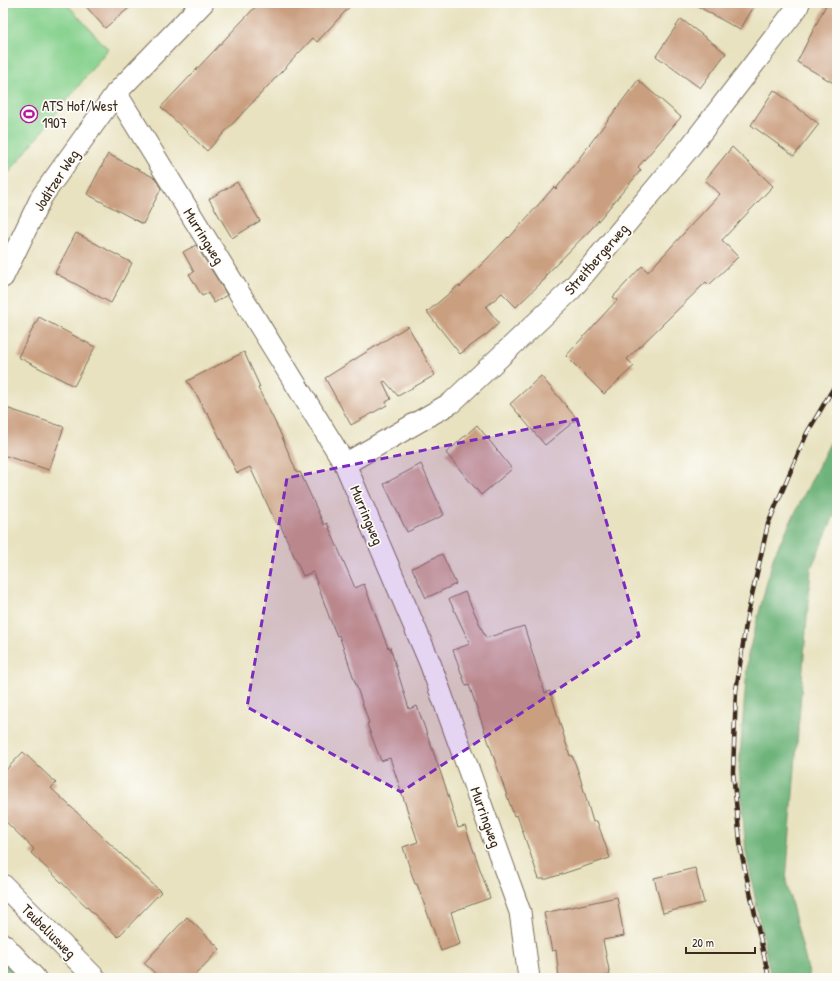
<svg xmlns="http://www.w3.org/2000/svg" width="840" height="981" font-family="'Patrick Hand',sans-serif">
  <style>
    .green { fill: #88d28f; stroke: #627e56 }
    .forest { fill: #6eb47a; stroke: #546f4c }
    .building { fill: #ca9f80 }
    .lines { fill: none; stroke-linecap: round; stroke-linejoin: round }
    .street-casing { stroke: #786a57; stroke-width: 23 }
    .street { stroke: #fff; stroke-width: 21 }
    .rail-casing { stroke: #3b2a1e; stroke-width: 4.5 }
    .rail { stroke: #fdfcf7; stroke-width: 3; stroke-dasharray: 9; stroke-linecap: butt }
    .marked { fill: #7b2cbf; fill-opacity: 0.2; stroke: #7b2cbf; stroke-width: 3; stroke-dasharray: 8 5; stroke-linejoin: round }
    .labels { text-anchor: middle; dominant-baseline: central; stroke-width: 3.5; stroke-linejoin: round; paint-order: stroke }
    .poi-label { font-size: 15px; fill: #3b2a1e; stroke: #fdfcf7; text-anchor: start }
    .street-label { font-size: 15px; fill: #3b2a1e; stroke: #fdfcf7 }
  </style>
  <rect width="100%" height="100%" fill="#fdfcf7"/>
  <filter id="ink" filterUnits="userSpaceOnUse"><feTurbulence type="fractalNoise" baseFrequency=".025" numOctaves="2"/><feDisplacementMap in="SourceGraphic" scale="8" xChannelSelector="R" yChannelSelector="G"/><feConvolveMatrix kernelMatrix="1 2 1 2 8 2 1 2 1" color-interpolation-filters="sRGB"/></filter>
  <filter id="wash" filterUnits="userSpaceOnUse"><feTurbulence type="fractalNoise" baseFrequency=".012" numOctaves="4" result="noise"/><feDisplacementMap in="SourceGraphic" scale="16" xChannelSelector="R" yChannelSelector="G"/><feGaussianBlur stdDeviation="0.9" result="paint"/><feColorMatrix in="noise" values="0 0 0 0 0 0 0 0 0 0 0 0 0 0 0 0 0 1.4 0 .05"/><feComposite in="paint" operator="in"/></filter>
  <g filter="url(#wash)">
    <rect width="100%" height="100%" fill="#e8e2c0"/>
    <path class="green" d="M3,3h63l42,46 -105,131z"/>
    <g class="forest">
      <path d="M837,429v80l-26,59 -25,313 24,97h-39l-25,-126 -7,-83 9,-114 26,-100z"/>
      <path d="M3,944l32,34h-32z"/>
    </g>
    <g id="blocks">
      <g class="building">
        <path d="M83,3h52l-30,25z"/>
        <path d="M259,3h94l-36,39 -4,-4 -106,113 -46,-44z"/>
        <path d="M692,3h64l-16,27z"/>
        <path d="M827,3h10v82l-40,-23z"/>
        <path d="M681,19l45,34 -26,35 -44,-32z"/>
        <path d="M638,80l43,37 -43,50 3,3 -48,57 -48,49 1,2 -30,29 -14,-14 -16,14 13,16 -12,11 -27,20 -33,-42 32,-27 1,2 48,-50 1,1 45,-51 2,2z"/>
        <path d="M774,90l45,34 -25,32 -43,-31z"/>
        <path d="M732,147l41,39 -51,54 16,17 -29,28 -3,-3 -79,77 7,7 -30,28 -38,-38 51,-56 -4,-3 29,-31 6,6 72,-78 -15,-14z"/>
        <path d="M108,154l47,24 6,11 -18,35 -56,-30z"/>
        <path d="M237,182l23,39 -28,17 -23,-39z"/>
        <path d="M76,233l56,30 -21,40 -56,-30z"/>
        <path d="M196,245l31,50 -13,8 -6,-10 -6,3 -13,-22 5,-2 -11,-20z"/>
        <path d="M39,317l56,30 -21,39 -56,-29z"/>
        <path d="M408,326l27,49 -37,21 -13,-15 -2,1 8,17 -5,3 1,3 -36,20 -26,-47z"/>
        <path d="M244,352l16,35 -2,1 21,42 18,43 3,-1 24,53 3,-2 28,65 9,-4 24,64 2,-1 19,62 8,-3 28,79 13,43 7,-2 25,72 -39,14 9,32 -19,7 -24,-67h-2l-12,-37 15,-5 -28,-84 -9,3 -14,-37 2,-1 -30,-88 -2,1 -7,-17 -17,-47 -10,4 -23,-52 -3,1 -27,-58 -13,6 -30,-61 -1,1 -8,-16 -11,-16z"/>
        <path d="M541,376l36,43 -32,26 -35,-41z"/>
        <path d="M3,407l61,20 -15,43 -46,-15z"/>
        <path d="M477,425l35,44 -31,26 -35,-42z"/>
        <path d="M421,464l23,51 -37,17 -23,-48z"/>
        <path d="M442,554l14,30 -30,14 -14,-30z"/>
        <path d="M465,592l21,46 38,-12 21,67 5,-2 20,65 2,-1 7,19 14,48 4,-1 13,37 -63,21h-8l-22,-64 -3,1 -45,-131 -3,1 -13,-36 17,-6 -21,-45z"/>
        <path d="M23,752l33,31 -5,5 110,104 -43,45 -87,-84 3,-4 -31,-30v-46z"/>
        <path d="M695,868l9,35 -41,10 -9,-35z"/>
        <path d="M617,897l7,39 -21,4 7,35 -19,3h-32l-3,-28 -4,1 -8,-38z"/>
        <path d="M187,917l33,32 -28,29h-32l-16,-15z"/>
      </g>
    </g>
  </g>
  <g filter="url(#ink)">
    <use href="#blocks" fill-opacity="0" stroke="#786a57" stroke-width="1"/>
    <g class="lines">
      <defs>
        <g id="street">
          <path d="M116,93l229,371 85,199 90,249 9,66"/>
          <path d="M3,277l39,-81 74,-103 87,-90"/>
          <path d="M345,464l106,-61 120,-113 119,-143 107,-139 2,-5"/>
          <path d="M3,885l92,93"/>
          <path d="M3,944l32,34"/>
        </g>
      </defs>
      <use href="#street" class="street-casing"/>
      <use href="#street" class="street"/>
      <defs>
        <path id="rail" d="M769,978l-28,-127 -8,-79 3,-81 11,-74 21,-93 39,-91 30,-51"/>
      </defs>
      <use href="#rail" class="rail-casing"/>
      <use href="#rail" class="rail"/>
    </g>
  </g>
  <path class="marked" d="M577,419l62,217 -238,156 -154,-85 40,-229z"/>
  <defs>
    <symbol id="stadium-ring" viewBox="-11 -11 22 22"><circle r="9.5" fill="#fdfcf7" stroke="#b5179e" stroke-width="1.5"/><path d="M0-5a6.5 5 0 1 0 0 10a6.5 5 0 1 0 0-10ZM-3.5-1.8h7v3.6h-7Z" fill="#b5179e"/></symbol>
  </defs>
  <g fill-rule="evenodd">
    <use href="#stadium-ring" x="19" y="104" width="20" height="20"/>
  </g>
  <g class="labels">
    <g class="poi-label">
      <text x="42" y="105">ATS Hof/West<tspan x="42" dy="17">1907</tspan></text>
    </g>
    <g class="street-label">
      <text transform="translate(56 180) rotate(-57)">Joditzer Weg</text>
      <text transform="translate(204 236) rotate(58)">Murringweg</text>
      <text transform="translate(596 259) rotate(-49)">Streitbergerweg</text>
      <text transform="translate(367 515) rotate(67)">Murringweg</text>
      <text transform="translate(486 817) rotate(70)">Murringweg</text>
      <text transform="translate(49 931) rotate(45)">Teubeliusweg</text>
    </g>
  </g>
  <rect width="840" height="981" fill="none" stroke="#fdfcf7" stroke-width="16"/>
  <path d="M686 947v6h69v-6" fill="none" stroke="#3b2a1e" stroke-width="2"/>
  <text x="692" y="947" font-size="12" fill="#3b2a1e" stroke="#fdfcf7" stroke-width="3" paint-order="stroke">20 m</text>
</svg>
